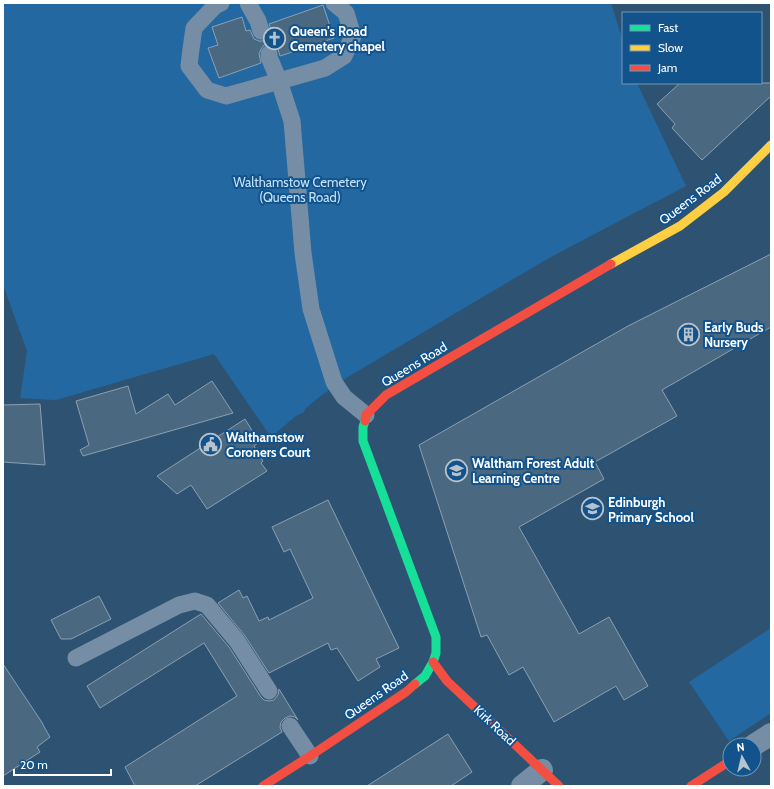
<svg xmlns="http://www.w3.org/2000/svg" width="774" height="789" font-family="Cabin,sans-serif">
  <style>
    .green { fill: #2368a1 }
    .building { fill: #4b6881; stroke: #8aa0b3 }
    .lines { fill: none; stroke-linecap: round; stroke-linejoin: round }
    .lane { stroke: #758ea5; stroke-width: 17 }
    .street { stroke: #758ea5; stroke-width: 22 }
    .fast { stroke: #16e098; stroke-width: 9 }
    .slow { stroke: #ffcf43; stroke-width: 9 }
    .jam { stroke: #f24e42; stroke-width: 9 }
    .labels { text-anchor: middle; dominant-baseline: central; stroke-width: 4; stroke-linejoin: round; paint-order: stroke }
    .poi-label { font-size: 13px; font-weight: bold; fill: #fff; stroke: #13538c; text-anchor: start }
    .park-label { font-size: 13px; fill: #c2e2fc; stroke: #13538c }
    .street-label { font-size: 13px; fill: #fff; stroke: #13538c }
  </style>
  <rect width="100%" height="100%" fill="#2e5271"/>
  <g class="green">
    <path d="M3,3h608l12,38v42h14l49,103 -137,72 -203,120 -28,20 -13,11 -1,3 -8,4 -25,21 -57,-83 -158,46 -36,-2 7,-47 -24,-66z"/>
    <path d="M771,628v85l-42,28 -40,-59z"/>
  </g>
  <g class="building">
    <path d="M323,5l11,33 -54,18 -2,-7 -4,-3 -5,-2 -5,1 -3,4 -2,5 2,9 -42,15 -11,-30 10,-3 -6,-18 30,-10 4,14 4,-1 4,9 5,2h4l5,-3 3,-4v-5l-2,-5z"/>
    <path d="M680,83h91v13l-69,64 -30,-32 3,-4 -18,-20z"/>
    <path d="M771,254v73l-109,63 15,26 -82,46 9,17 -85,48 60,107 30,-17 39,69 -24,14 -8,-14 -62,36 -31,-55 -14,8 -22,-40 -6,2 -62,-192 209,-119z"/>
    <path d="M212,381l21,32 -150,43 -3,-6 9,-5 -13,-44 52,-15 8,28 32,-20 7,11z"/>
    <path d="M40,404l5,61 -42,-3v-57z"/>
    <path d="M245,419l14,23 -5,4 9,15 -2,2 6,8 -60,38 -16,-24 -14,9 -20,-18z"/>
    <path d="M328,500l71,148 -23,11 4,8 -22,14 -21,-33 -6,2 -3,-7 -59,30 -24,-37 -27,-33 21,-13 4,8 4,-2 12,25 9,-4 1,3 44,-22 -23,-49 -6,3 -12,-25z"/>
    <path d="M99,596l12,23 -40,20h-10l-10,-19z"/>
    <path d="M201,614l28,33 32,50 3,3 5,1 5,-1 4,-5 1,-6 19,31 -3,-3 -5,-1 -5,2 -4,4 -1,5 2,5 -87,54h-60l-10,-19 112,-71 -33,-53 -104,65 -13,-22z"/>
    <path d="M3,664l40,60v1l7,12 -13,10 3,5 -37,24z"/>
    <path d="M448,734l24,38 -21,14h-84z"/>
  </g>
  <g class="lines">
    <g class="lane">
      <path d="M221,3l-6,3 -21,22 -3,21 -2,17 18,24 19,6 99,-28 19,-12 9,-20 -7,-23 -12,-10"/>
      <path d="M248,3l10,18 3,10"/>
      <path d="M269,54v3l10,24 13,40 11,132 8,56 23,73 10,15 22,18"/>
      <path d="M76,658l103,-53 16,-4 12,4 30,36 32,50"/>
      <path d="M290,726l20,30"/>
    </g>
    <g class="street">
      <path d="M754,745l17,-11"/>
      <path d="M522,786l20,-16"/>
    </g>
    <path class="fast" d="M365,421l-2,6v14l73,196v16l-3,9 -8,14 -10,8"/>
    <path class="slow" d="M611,264l69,-38 44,-34 47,-47"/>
    <g class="jam">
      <path d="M365,421l1,-6 20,-20 225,-131"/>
      <path d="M433,662l14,19 112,105"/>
      <path d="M263,786l47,-30 96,-64 9,-8"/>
      <path d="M691,786l39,-25"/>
    </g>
  </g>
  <defs>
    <symbol id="church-ring" viewBox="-11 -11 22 22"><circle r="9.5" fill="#13538c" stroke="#b6c2cd" stroke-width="1.5"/><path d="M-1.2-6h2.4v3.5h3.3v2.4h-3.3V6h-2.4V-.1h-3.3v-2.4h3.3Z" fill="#b6c2cd"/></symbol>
    <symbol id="building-ring" viewBox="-11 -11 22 22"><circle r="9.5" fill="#13538c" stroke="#b6c2cd" stroke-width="1.5"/><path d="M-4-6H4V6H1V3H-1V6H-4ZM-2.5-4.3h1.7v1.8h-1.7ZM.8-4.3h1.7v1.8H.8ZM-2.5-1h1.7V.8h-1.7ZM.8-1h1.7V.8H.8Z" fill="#b6c2cd"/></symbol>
    <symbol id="civic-ring" viewBox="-11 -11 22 22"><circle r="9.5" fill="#13538c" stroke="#b6c2cd" stroke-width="1.5"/><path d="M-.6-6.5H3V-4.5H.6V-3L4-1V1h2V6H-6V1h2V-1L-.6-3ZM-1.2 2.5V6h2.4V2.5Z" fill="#b6c2cd"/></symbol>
    <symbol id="university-ring" viewBox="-11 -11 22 22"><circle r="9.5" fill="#13538c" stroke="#b6c2cd" stroke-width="1.5"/><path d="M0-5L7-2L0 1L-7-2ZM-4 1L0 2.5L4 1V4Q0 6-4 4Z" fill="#b6c2cd"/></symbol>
    <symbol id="school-ring" viewBox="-11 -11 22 22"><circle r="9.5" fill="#13538c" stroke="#b6c2cd" stroke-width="1.5"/><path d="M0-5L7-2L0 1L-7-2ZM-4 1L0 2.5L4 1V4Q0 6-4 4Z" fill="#b6c2cd"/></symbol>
  </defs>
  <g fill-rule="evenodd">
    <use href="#church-ring" x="262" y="26" width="25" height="25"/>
    <use href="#building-ring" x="676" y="322" width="25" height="25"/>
    <use href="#civic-ring" x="198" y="432" width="25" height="25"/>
    <use href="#university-ring" x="444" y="458" width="25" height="25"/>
    <use href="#school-ring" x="580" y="496" width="25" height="25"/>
  </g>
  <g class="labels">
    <g class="poi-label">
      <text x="290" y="31">Queen's Road<tspan x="290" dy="15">Cemetery chapel</tspan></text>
      <text x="704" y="327">Early Buds<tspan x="704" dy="15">Nursery</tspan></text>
      <text x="226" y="437">Walthamstow<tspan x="226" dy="15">Coroners Court</tspan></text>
      <text x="472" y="463">Waltham Forest Adult<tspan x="472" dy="15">Learning Centre</tspan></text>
      <text x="608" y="502">Edinburgh<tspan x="608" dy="15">Primary School</tspan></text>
    </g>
    <g class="park-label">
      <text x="300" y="182">Walthamstow Cemetery<tspan x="300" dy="15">(Queens Road)</tspan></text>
    </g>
    <g class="street-label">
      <text transform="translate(690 199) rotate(-37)">Queens Road</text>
      <text transform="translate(414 364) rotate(-31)">Queens Road</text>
      <text transform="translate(376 695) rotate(-35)">Queens Road</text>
      <text transform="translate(495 725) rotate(43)">Kirk Road</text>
    </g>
  </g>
  <rect width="774" height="789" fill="none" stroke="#ffffff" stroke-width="8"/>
  <rect x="622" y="12" width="140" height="72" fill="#13538c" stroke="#7198ba"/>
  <rect x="630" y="25" width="20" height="6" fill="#16e098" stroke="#7198ba"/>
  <text x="658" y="32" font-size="12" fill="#ffffff">Fast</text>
  <rect x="630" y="45" width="20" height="6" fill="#ffcf43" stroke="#7198ba"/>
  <text x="658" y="52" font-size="12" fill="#ffffff">Slow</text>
  <rect x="630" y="65" width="20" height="6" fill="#f24e42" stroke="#7198ba"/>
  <text x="658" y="72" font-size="12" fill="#ffffff">Jam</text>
  <g transform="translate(742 757) rotate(352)"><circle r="19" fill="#13538c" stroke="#7198ba"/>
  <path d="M0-3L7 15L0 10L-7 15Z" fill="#b6c2cd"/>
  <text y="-6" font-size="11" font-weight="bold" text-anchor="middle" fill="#ffffff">N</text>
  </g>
  <path d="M14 769v6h97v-6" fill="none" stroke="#ffffff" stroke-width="2"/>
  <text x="20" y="769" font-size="12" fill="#ffffff" stroke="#13538c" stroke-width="3" paint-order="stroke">20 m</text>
</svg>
